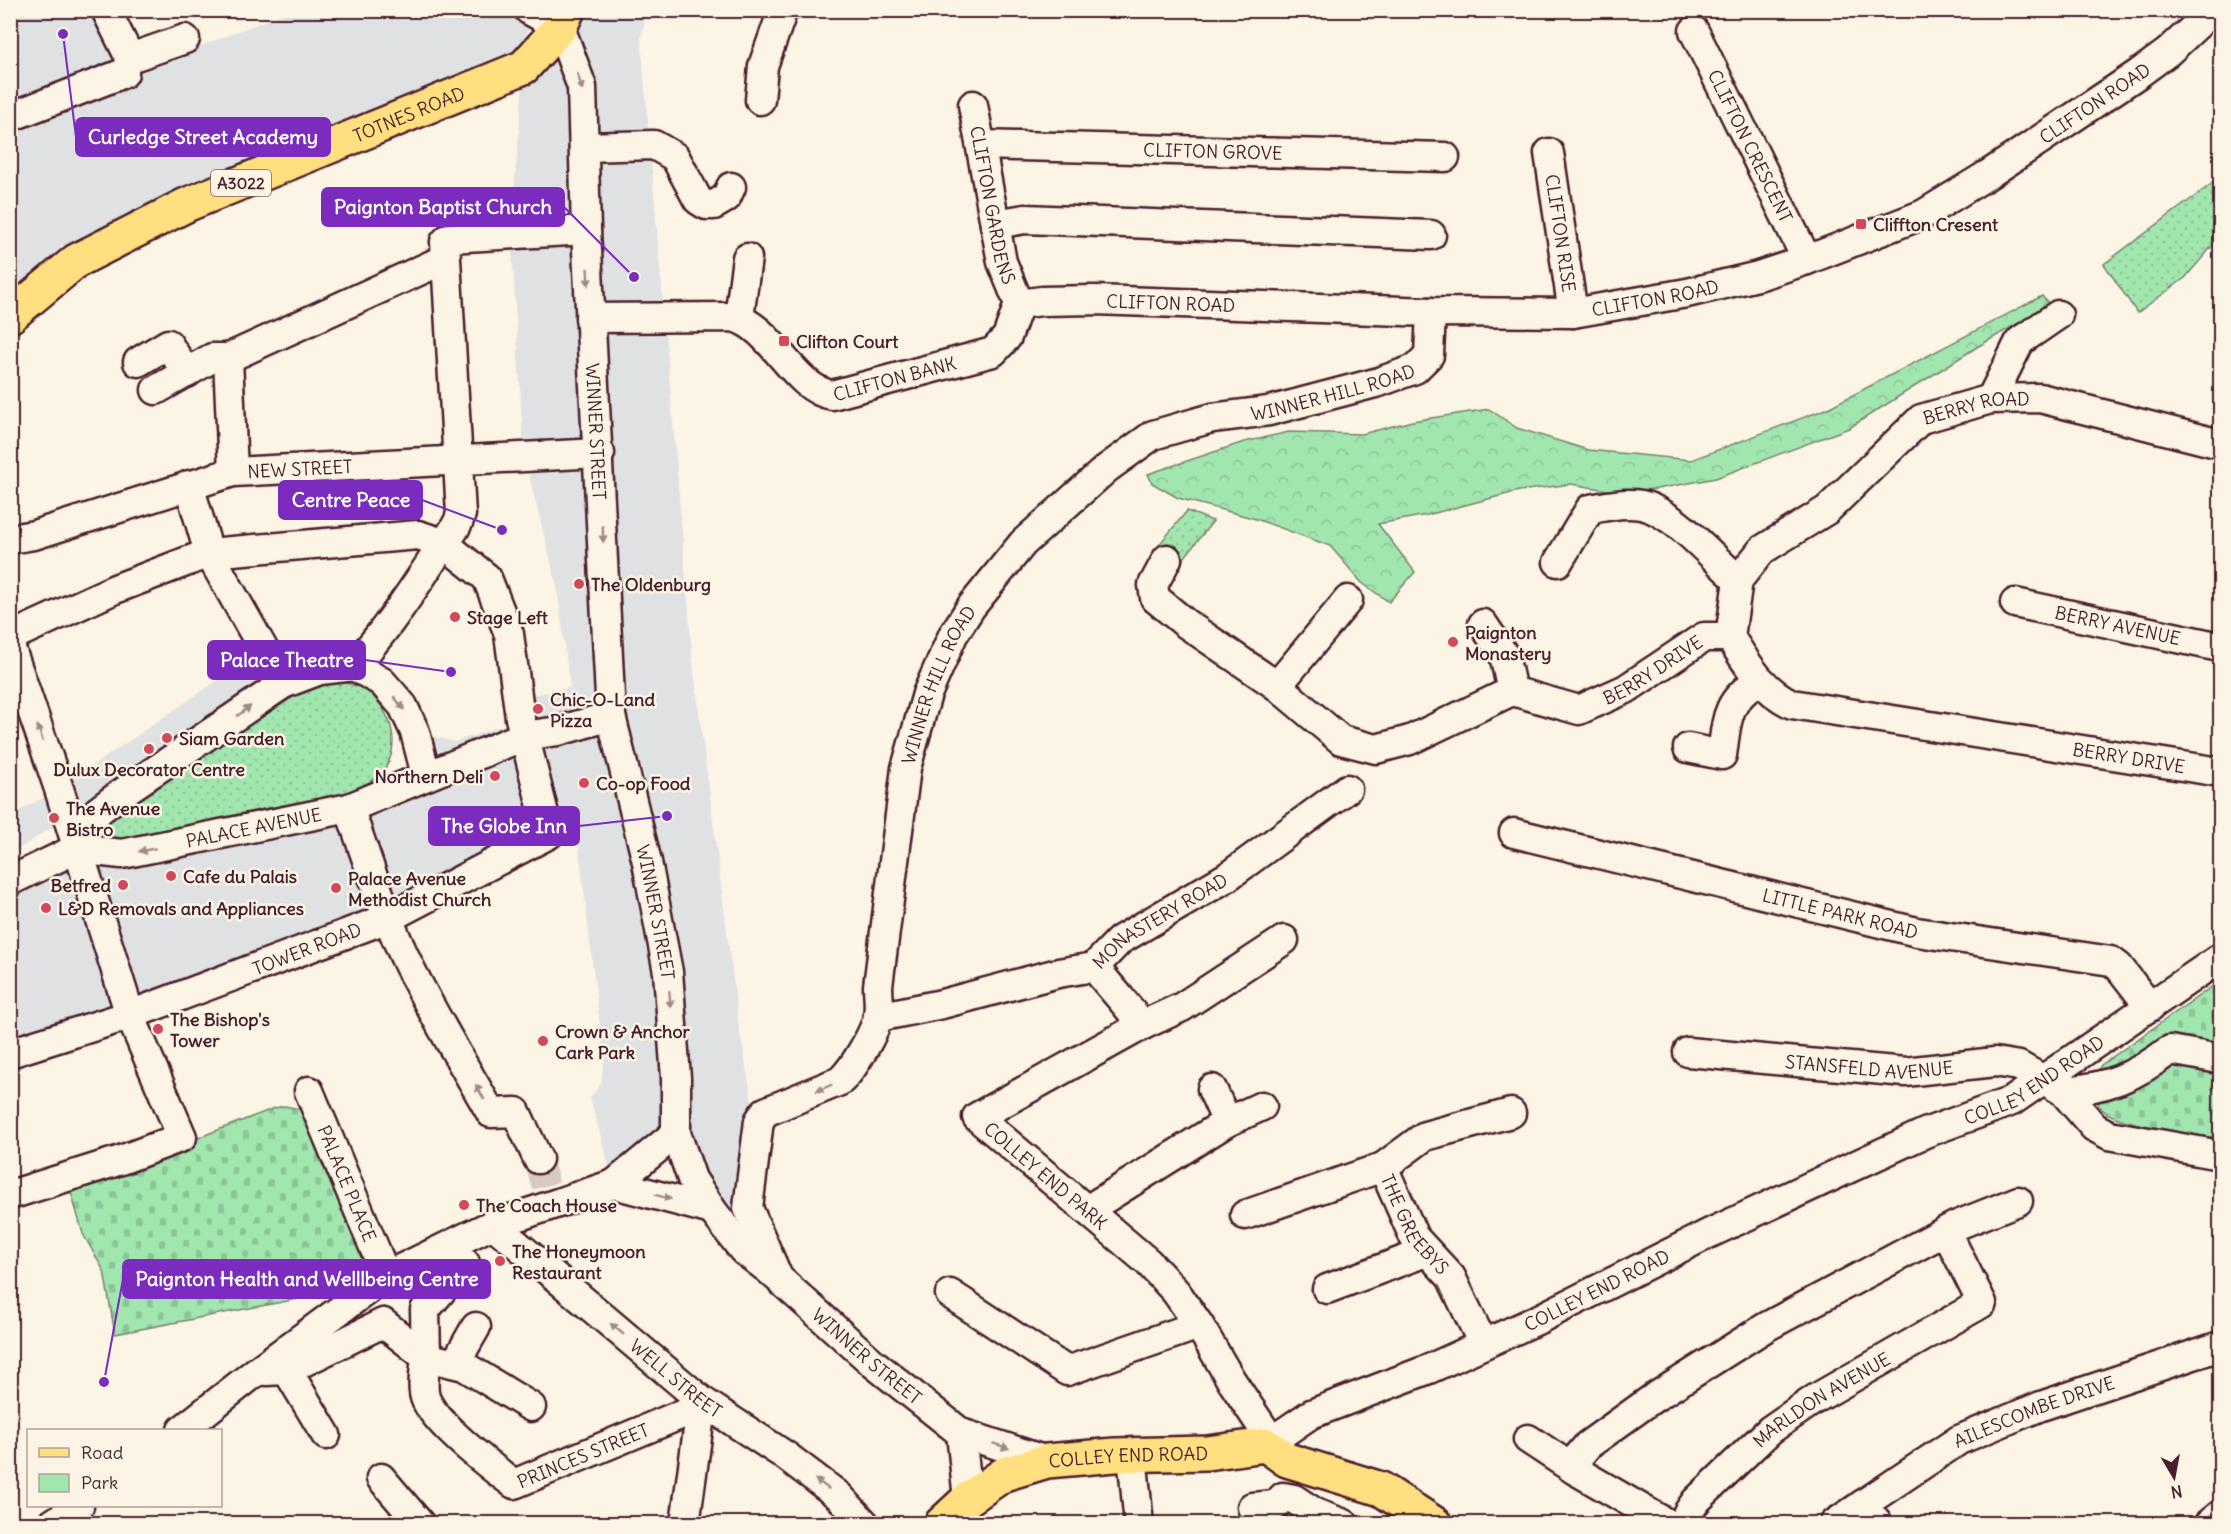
<svg xmlns="http://www.w3.org/2000/svg" width="2231" height="1534" font-family="Delius,sans-serif">
  <style>
    .built { fill: #dfe1e3 }
    .green { fill: url(#green-dots); stroke: #76826d; stroke-width: 1.5 }
    .forest { fill: url(#forest-crowns); stroke: #76826d; stroke-width: 1.5 }
    .cemetery { fill: url(#cemetery-stones); stroke: #76826d; stroke-width: 1.5 }
    .lines { fill: none; stroke-linecap: round; stroke-linejoin: round }
    .minor-tunnel { stroke: #d8cac0; stroke-width: 28; stroke-dasharray: 28 14; stroke-linecap: butt }
    .minor-casing { stroke: #4a1f2b; stroke-width: 33 }
    .major-casing { stroke: #4a1f2b; stroke-width: 38 }
    .minor { stroke: #fcf5e5; stroke-width: 28 }
    .major { stroke: #ffdf80; stroke-width: 33 }
    .oneway { fill: #a38a88 }
    .poi-dot { fill: #d1495b; stroke: #fcf5e5; stroke-width: 2 }
    .labels { text-anchor: middle; dominant-baseline: central; stroke-width: 5; stroke-linejoin: round; paint-order: stroke }
    .shield { fill: #fcf5e5; stroke: #7f5f63; stroke-width: 1.5 }
    .shield-label { font-size: 16px; font-weight: bold; fill: #4a1f2b }
    .street-label { font-size: 18px; fill: #4a1f2b; stroke: #fcf5e5 }
    .poi-label { font-size: 18px; font-weight: bold; fill: #4a1f2b; stroke: #fcf5e5; text-anchor: start }
    .leader { fill: none; stroke: #7b2cbf; stroke-width: 2 }
    .callout-dot { fill: #7b2cbf; stroke: #fcf5e5; stroke-width: 2 }
    .callout { fill: #7b2cbf; stroke: #7b2cbf; stroke-width: 2 }
    .callout-label { font-size: 20px; text-anchor: middle; font-weight: bold; fill: #fff }
  </style>
  <defs>
    <pattern id="green-dots" width="8" height="8" patternUnits="userSpaceOnUse" patternTransform="scale(1.5)"><rect width="8" height="8" fill="#a1e5af"/><path d="M2 2h.1M6 6h.1" fill="none" stroke="#8cc497" stroke-width="1.8" stroke-linecap="round"/></pattern>
    <pattern id="forest-crowns" width="20" height="18" patternUnits="userSpaceOnUse" patternTransform="scale(1.5)"><rect width="20" height="18" fill="#a1e5af"/><path d="M2 6a3 3 0 1 1 6 0M12 15a3 3 0 1 1 6 0" fill="none" stroke="#8cc497"/></pattern>
    <pattern id="cemetery-stones" width="16" height="16" patternUnits="userSpaceOnUse" patternTransform="scale(1.5)"><rect width="16" height="16" fill="#a1e5af"/><path d="M2 7V4a2 2 0 0 1 4 0v3zM10 15v-3a2 2 0 0 1 4 0v3z" fill="#8cc497"/></pattern>
  </defs>
  <rect width="100%" height="100%" fill="#fcf5e5"/>
  <filter id="ink" filterUnits="userSpaceOnUse"><feTurbulence type="fractalNoise" baseFrequency=".0167" numOctaves="2"/><feDisplacementMap in="SourceGraphic" scale="12" xChannelSelector="R" yChannelSelector="G"/><feConvolveMatrix kernelMatrix="1 2 1 2 8 2 1 2 1" color-interpolation-filters="sRGB"/></filter>
  <g filter="url(#ink)">
    <g class="built">
      <path d="M508,10l22,12 -6,22 -13,14 -444,189 -56,47v-182l122,-39 156,-62z"/>
      <path d="M11,11h90l27,46 -117,46z"/>
      <path d="M571,11h75l-5,28 52,625 46,363 16,91 -11,87 -32,5 -36,-77 -62,51 -24,-86 11,-14 3,-23 -26,-221h-14l-15,-6 -45,23 -493,196v-172l65,-32 -17,-60 204,-140 20,35 -207,165 46,5 303,-79 -10,-43 40,10 65,-23 7,-23 43,-8 -13,-102 -33,-130 -13,-224 13,-165z"/>
      <path d="M54,792l10,27 -53,35v-39z"/>
    </g>
    <g class="green">
      <path d="M2214,182l6,9v46l-35,41 -48,35 -33,-49z"/>
      <path d="M1187,511l26,10 -32,41 -23,-16z"/>
      <path d="M334,681c26,3 41,10 53,35 10,21 8,48 -12,62 -30,22 -74,24 -109,32 -57,12 -114,29 -172,29l20,-27 196,-126z"/>
    </g>
    <path class="forest" d="M2042,296l8,9 -73,42 -128,81 -133,50 -59,11 -44,2 -42,-7 -52,7 -92,24 -49,9 37,48 -26,30 -27,-19 -32,-37 -74,-27 -78,-21 -26,-15 -4,-9 96,-32 45,-10 73,2 50,-13 77,-12 28,19 71,22 103,10 135,-51z"/>
    <g class="cemetery">
      <path d="M2220,981v158c-23,-5 -106,-14 -119,-31 -10,-12 -7,-31 0,-43z"/>
      <path d="M285,1106l24,5 63,155 -7,20 -250,48 -11,-63 -21,-37 -15,-52 119,-40 88,-34z"/>
    </g>
    <g class="lines">
      <path class="minor-tunnel" d="M538,1159l9,31"/>
      <defs>
        <g id="minor">
          <path d="M106,10l24,48 55,-19"/>
          <path id="s1" d="M529,10l31,17 22,60 4,143 25,486 36,146 21,110 8,106v55l16,46 20,31 31,40 25,19 105,94 88,70 86,28"/>
          <path id="s2" d="M1694,31l113,229"/>
          <path d="M760,100l3,-34 20,-56"/>
          <path id="s3" d="M973,105l29,157 17,42"/>
          <path d="M10,117l114,-44"/>
          <path id="s4" d="M981,145l464,12"/>
          <path d="M584,147l70,-2 21,12 23,43 8,5h8l12,-7 5,-11"/>
          <path id="s5" d="M1549,153l24,160"/>
          <path d="M995,224l30,-5 406,16"/>
          <path id="s6" d="M1019,304l23,-3 52,-1 337,12 142,1 114,-20 71,-17 49,-16 117,-46 65,-40 149,-100 30,-22 45,-42"/>
          <path id="s7" d="M590,318l143,-1c40,10 60,72 99,78l161,-43 14,-15 12,-33"/>
          <path d="M739,318l8,-60"/>
          <path d="M138,362l30,-18 19,29"/>
          <path d="M156,390l56,-32h16"/>
          <path d="M1991,399l29,-58 38,-26"/>
          <path d="M233,472l-5,-114 217,-99"/>
          <path d="M189,485l20,68 74,131"/>
          <path id="s8" d="M10,539l24,-4 199,-63 367,-19"/>
          <path id="s9" d="M1167,559l-14,26 2,13 30,25 92,63 64,54 35,9 34,-9 102,-49 67,19 47,-21 78,-52h26c18,28 31,52 62,67l428,68"/>
          <path d="M1558,562l32,-53c19,-3 43,-9 61,-1 33,15 60,48 87,72"/>
          <path id="s10" d="M2015,603l205,44"/>
          <path d="M1483,624l21,31 8,36"/>
          <path d="M10,637l105,-48 94,-36 209,-18 25,8 44,35 22,56 11,84 29,116 -161,84 -258,97 -120,38"/>
          <path id="s11" d="M1730,637l8,-57 24,-30 65,-40 94,-91 70,-20 49,-1 180,46"/>
          <path d="M10,646l49,143 71,226 52,122 -61,23 -111,35"/>
          <path d="M354,666c32,-36 57,-73 83,-113 9,-14 20,-23 24,-39l-16,-272 4,-4 137,-8"/>
          <path d="M1277,686l71,-86"/>
          <path d="M1688,748l34,7c5,-35 3,-53 36,-74"/>
          <path id="s12" d="M426,775l-11,-43 -12,-26 -21,-24 -28,-16 -34,4 -37,14 -161,109 -24,18 -22,38 46,5 227,-46 175,-72 34,-5 53,-15"/>
          <path d="M349,808c19,53 35,107 60,158 25,50 54,98 82,147l25,-1 22,47"/>
          <path id="s13" d="M1514,833l403,99 194,29 8,6 31,40"/>
          <path d="M10,881l66,-32"/>
          <path id="s14" d="M1094,967l49,58 -166,92 171,145 28,30 23,33 32,55 32,48 3,17 45,-31 118,-45 108,-49 171,-86 217,-101 87,-32 208,-143"/>
          <path id="s15" d="M878,1017l64,-13 116,-31 36,-6 26,-27 107,-63 120,-88"/>
          <path d="M1143,1025l39,-18 102,-67"/>
          <path id="s16" d="M1688,1052l217,20 90,-10 24,4 44,25 31,36 15,8 111,20"/>
          <path id="s17" d="M309,1091l77,185"/>
          <path d="M2063,1091c44,-3 71,-14 107,-41l44,8"/>
          <path d="M1227,1122l35,-16"/>
          <path d="M1383,1167l42,-31 86,-23"/>
          <path d="M614,1184l98,26"/>
          <path d="M1087,1210l140,-88 -15,-33"/>
          <path id="s18" d="M1245,1215l138,-48 31,70 37,40 32,67"/>
          <path id="s19" d="M494,1225l208,176 84,55 53,40 26,28"/>
          <path id="s20" d="M777,1275l-29,-67 11,-87 6,-9 75,-31c13,-11 36,-50 38,-66 2,-9 0,-20 0,-29l28,-218 21,-74 26,-59 18,-28 52,-64 83,-74 47,-34 59,-17 57,-7 110,-29 36,-13 14,-14 2,-43"/>
          <path d="M1327,1289l99,-37"/>
          <path d="M950,1294l117,77 132,-46"/>
          <path d="M456,1362l20,-35"/>
          <path d="M287,1370l39,65"/>
          <path d="M266,1371l21,-1 96,-47 43,34 -1,-47 40,-47"/>
          <path id="s21" d="M531,1407l-67,-41 -38,-9c-1,12 -5,32 0,43 11,25 65,67 88,84l173,-72 15,-11"/>
          <path d="M182,1430l75,-59 129,-95 101,-49 127,-43 62,-51"/>
          <path d="M961,1433l7,66"/>
          <path d="M1528,1439l47,31"/>
          <path d="M1132,1455l7,69"/>
          <path d="M381,1478l39,46"/>
          <path d="M1252,1507l24,-2 7,-8 11,2 23,15"/>
          <path d="M52,1524l27,-18"/>
          <path d="M685,1524l17,-123"/>
          <path d="M1308,1524l9,-10 27,10"/>
          <path d="M1668,1524l-93,-54 2,-12 11,-13 64,-46 114,-72 189,-101 63,-25"/>
          <path id="s22" d="M1687,1524v-10l9,-13 74,-71 45,-31 167,-96 -36,-72"/>
          <path d="M1834,1524l28,-19"/>
          <path id="s23" d="M1878,1524l-16,-19 97,-65 82,-34 179,-60"/>
          <path d="M2209,1524l11,-9"/>
        </g>
        <g id="major">
          <path id="s24" d="M10,316l66,-55 110,-56 338,-138 36,-40 8,-17"/>
          <path id="s25" d="M941,1524l27,-25 36,-25 43,-13 68,-6 92,-2 59,-8 21,15 94,29 54,35"/>
        </g>
      </defs>
      <use href="#minor" class="minor-casing"/>
      <use href="#major" class="major-casing"/>
      <use href="#minor" class="minor"/>
      <use href="#major" class="major"/>
    </g>
    <defs><path id="oneway-solid" d="M-6-.8H1V-3.2L6.5 0L1 3.2V.8H-6Z" transform="scale(1.5)"/></defs>
    <g class="oneway">
      <use href="#oneway-solid" transform="translate(580 82) rotate(74)"/>
      <use href="#oneway-solid" transform="translate(588 277) rotate(87)"/>
      <use href="#oneway-solid" transform="translate(603 534) rotate(88)"/>
      <use href="#oneway-solid" transform="translate(399 703) rotate(52)"/>
      <use href="#oneway-solid" transform="translate(244 711) rotate(-36)"/>
      <use href="#oneway-solid" transform="translate(40 733) rotate(-109)"/>
      <use href="#oneway-solid" transform="translate(147 850) rotate(170)"/>
      <use href="#oneway-solid" transform="translate(670 999) rotate(85)"/>
      <use href="#oneway-solid" transform="translate(824 1088) rotate(157)"/>
      <use href="#oneway-solid" transform="translate(480 1092) rotate(-120)"/>
      <use href="#oneway-solid" transform="translate(663 1197) rotate(15)"/>
      <use href="#oneway-solid" transform="translate(617 1329) rotate(-140)"/>
      <use href="#oneway-solid" transform="translate(1001 1446) rotate(18)"/>
      <use href="#oneway-solid" transform="translate(822 1484) rotate(-145)"/>
    </g>
  </g>
  <g class="poi-dot">
    <rect x="1855" y="218" width="12" height="12" rx="3"/>
    <rect x="778" y="335" width="12" height="12" rx="3"/>
    <circle cx="579" cy="584" r="6"/>
    <circle cx="455" cy="617" r="6"/>
    <circle cx="1453" cy="642" r="6"/>
    <circle cx="538" cy="709" r="6"/>
    <circle cx="167" cy="738" r="6"/>
    <circle cx="149" cy="749" r="6"/>
    <circle cx="495" cy="776" r="6"/>
    <circle cx="584" cy="783" r="6"/>
    <circle cx="54" cy="818" r="6"/>
    <circle cx="171" cy="876" r="6"/>
    <circle cx="123" cy="885" r="6"/>
    <circle cx="336" cy="888" r="6"/>
    <circle cx="46" cy="908" r="6"/>
    <circle cx="158" cy="1029" r="6"/>
    <circle cx="543" cy="1041" r="6"/>
    <circle cx="464" cy="1205" r="6"/>
    <circle cx="500" cy="1261" r="6"/>
  </g>
  <g class="labels">
    <rect class="shield" x="211" y="170" width="60" height="26" rx="4.5"/>
    <g class="shield-label">
      <text x="241" y="183">A3022</text>
    </g>
    <g class="street-label">
      <text stroke="none"><textPath href="#s6" startOffset="1124">CLIFTON ROAD</textPath></text>
      <text stroke="none"><textPath href="#s24" startOffset="450">TOTNES ROAD</textPath></text>
      <text stroke="none"><textPath href="#s2" startOffset="128">CLIFTON CRESCENT</textPath></text>
      <text stroke="none"><textPath href="#s4" startOffset="232">CLIFTON GROVE</textPath></text>
      <text stroke="none"><textPath href="#s3" startOffset="102">CLIFTON GARDENS</textPath></text>
      <text stroke="none"><textPath href="#s5" startOffset="81">CLIFTON RISE</textPath></text>
      <text stroke="none"><textPath href="#s6" startOffset="638">CLIFTON ROAD</textPath></text>
      <text stroke="none"><textPath href="#s6" startOffset="152">CLIFTON ROAD</textPath></text>
      <text stroke="none"><textPath href="#s7" startOffset="336">CLIFTON BANK</textPath></text>
      <text stroke="none"><textPath href="#s20" startOffset="1190">WINNER HILL ROAD</textPath></text>
      <text stroke="none"><textPath href="#s11" startOffset="360">BERRY ROAD</textPath></text>
      <text stroke="none"><textPath href="#s1" startOffset="444">WINNER STREET</textPath></text>
      <text stroke="none"><textPath href="#s8" startOffset="300">NEW STREET</textPath></text>
      <text stroke="none"><textPath href="#s10" startOffset="105">BERRY AVENUE</textPath></text>
      <text stroke="none"><textPath href="#s9" startOffset="615">BERRY DRIVE</textPath></text>
      <text stroke="none"><textPath href="#s20" startOffset="668">WINNER HILL ROAD</textPath></text>
      <text stroke="none"><textPath href="#s9" startOffset="1136">BERRY DRIVE</textPath></text>
      <text stroke="none"><textPath href="#s12" startOffset="660">PALACE AVENUE</textPath></text>
      <text stroke="none"><textPath href="#s1" startOffset="930">WINNER STREET</textPath></text>
      <text stroke="none"><textPath href="#s13" startOffset="336">LITTLE PARK ROAD</textPath></text>
      <text stroke="none"><textPath href="#s15" startOffset="303">MONASTERY ROAD</textPath></text>
      <text transform="translate(307 949) rotate(-21)">TOWER ROAD</text>
      <text stroke="none"><textPath href="#s16" startOffset="182">STANSFELD AVENUE</textPath></text>
      <text stroke="none"><textPath href="#s14" startOffset="1562">COLLEY END ROAD</textPath></text>
      <text stroke="none"><textPath href="#s14" startOffset="356">COLLEY END PARK</textPath></text>
      <text stroke="none"><textPath href="#s17" startOffset="100">PALACE PLACE</textPath></text>
      <text stroke="none"><textPath href="#s18" startOffset="212">THE GREEBYS</textPath></text>
      <text stroke="none"><textPath href="#s14" startOffset="1076">COLLEY END ROAD</textPath></text>
      <text stroke="none"><textPath href="#s1" startOffset="1452">WINNER STREET</textPath></text>
      <text stroke="none"><textPath href="#s19" startOffset="238">WELL STREET</textPath></text>
      <text stroke="none"><textPath href="#s22" startOffset="188">MARLDON AVENUE</textPath></text>
      <text stroke="none"><textPath href="#s23" startOffset="222">AILESCOMBE DRIVE</textPath></text>
      <text stroke="none"><textPath href="#s21" startOffset="358">PRINCES STREET</textPath></text>
      <text stroke="none"><textPath href="#s25" startOffset="207">COLLEY END ROAD</textPath></text>
    </g>
    <g class="poi-label">
      <text x="1873" y="224">Cliffton Cresent</text>
      <text x="796" y="341">Clifton Court</text>
      <text x="591" y="584">The Oldenburg</text>
      <text x="467" y="617">Stage Left</text>
      <text x="1465" y="632">Paignton<tspan x="1465" dy="21">Monastery</tspan></text>
      <text x="550" y="699">Chic-O-Land<tspan x="550" dy="21">Pizza</tspan></text>
      <text x="179" y="738">Siam Garden</text>
      <text x="149" y="769" text-anchor="middle">Dulux Decorator Centre</text>
      <text x="483" y="776" text-anchor="end">Northern Deli</text>
      <text x="596" y="783">Co-op Food</text>
      <text x="66" y="808">The Avenue<tspan x="66" dy="21">Bistro</tspan></text>
      <text x="183" y="876">Cafe du Palais</text>
      <text x="348" y="878">Palace Avenue<tspan x="348" dy="21">Methodist Church</tspan></text>
      <text x="111" y="885" text-anchor="end">Betfred</text>
      <text x="58" y="908">L&amp;D Removals and Appliances</text>
      <text x="170" y="1019">The Bishop's<tspan x="170" dy="21">Tower</tspan></text>
      <text x="555" y="1031">Crown &amp; Anchor<tspan x="555" dy="21">Cark Park</tspan></text>
      <text x="476" y="1205">The Coach House</text>
      <text x="512" y="1251">The Honeymoon<tspan x="512" dy="21">Restaurant</tspan></text>
    </g>
  </g>
  <path class="leader" d="M63 34L76 137M634 277L564 207M502 530L422 500M451 672L365 660M667 816L579 826M104 1382L123 1279"/>
  <g class="callout-dot">
    <circle cx="63" cy="34" r="6"/>
    <circle cx="634" cy="277" r="6"/>
    <circle cx="502" cy="530" r="6"/>
    <circle cx="451" cy="672" r="6"/>
    <circle cx="667" cy="816" r="6"/>
    <circle cx="104" cy="1382" r="6"/>
  </g>
  <g class="callout">
    <rect x="76" y="118" width="254" height="38" rx="6"/>
    <rect x="322" y="188" width="242" height="38" rx="6"/>
    <rect x="279" y="481" width="143" height="38" rx="6"/>
    <rect x="208" y="641" width="157" height="38" rx="6"/>
    <rect x="429" y="807" width="150" height="38" rx="6"/>
    <rect x="123" y="1260" width="367" height="38" rx="6"/>
  </g>
  <g class="callout-label">
    <text x="203" y="144">Curledge Street Academy</text>
    <text x="443" y="214">Paignton Baptist Church</text>
    <text x="351" y="507">Centre Peace</text>
    <text x="287" y="667">Palace Theatre</text>
    <text x="504" y="833">The Globe Inn</text>
    <text x="307" y="1286">Paignton Health and Welllbeing Centre</text>
  </g>
  <rect width="2231" height="1534" fill="none" stroke="#fcf5e5" stroke-width="36"/>
  <rect x="18" y="18" width="2195" height="1498" fill="none" stroke="#4a1f2b" stroke-width="2" filter="url(#ink)"/>
  <rect x="27" y="1429" width="195" height="78" fill="#fcf5e5" stroke="#b59f9b" stroke-width="1.5"/>
  <rect x="39" y="1448" width="30" height="9" fill="#ffdf80" stroke="#b59f9b" stroke-width="1.5"/>
  <text x="81" y="1459" font-size="18" fill="#4a1f2b">Road</text>
  <rect x="39" y="1474" width="30" height="18" fill="#a1e5af" stroke="#b59f9b" stroke-width="1.5"/>
  <text x="81" y="1489" font-size="18" fill="#4a1f2b">Park</text>
  <g transform="translate(2174 1477) rotate(170)" stroke="#fcf5e5" stroke-width="4.5" paint-order="stroke">
  <path d="M0-4.5L10 22L0 15L-10 22Z" fill="#4a1f2b"/>
  <text y="-9" font-size="16" font-weight="bold" text-anchor="middle" fill="#4a1f2b">N</text>
  </g>
</svg>
